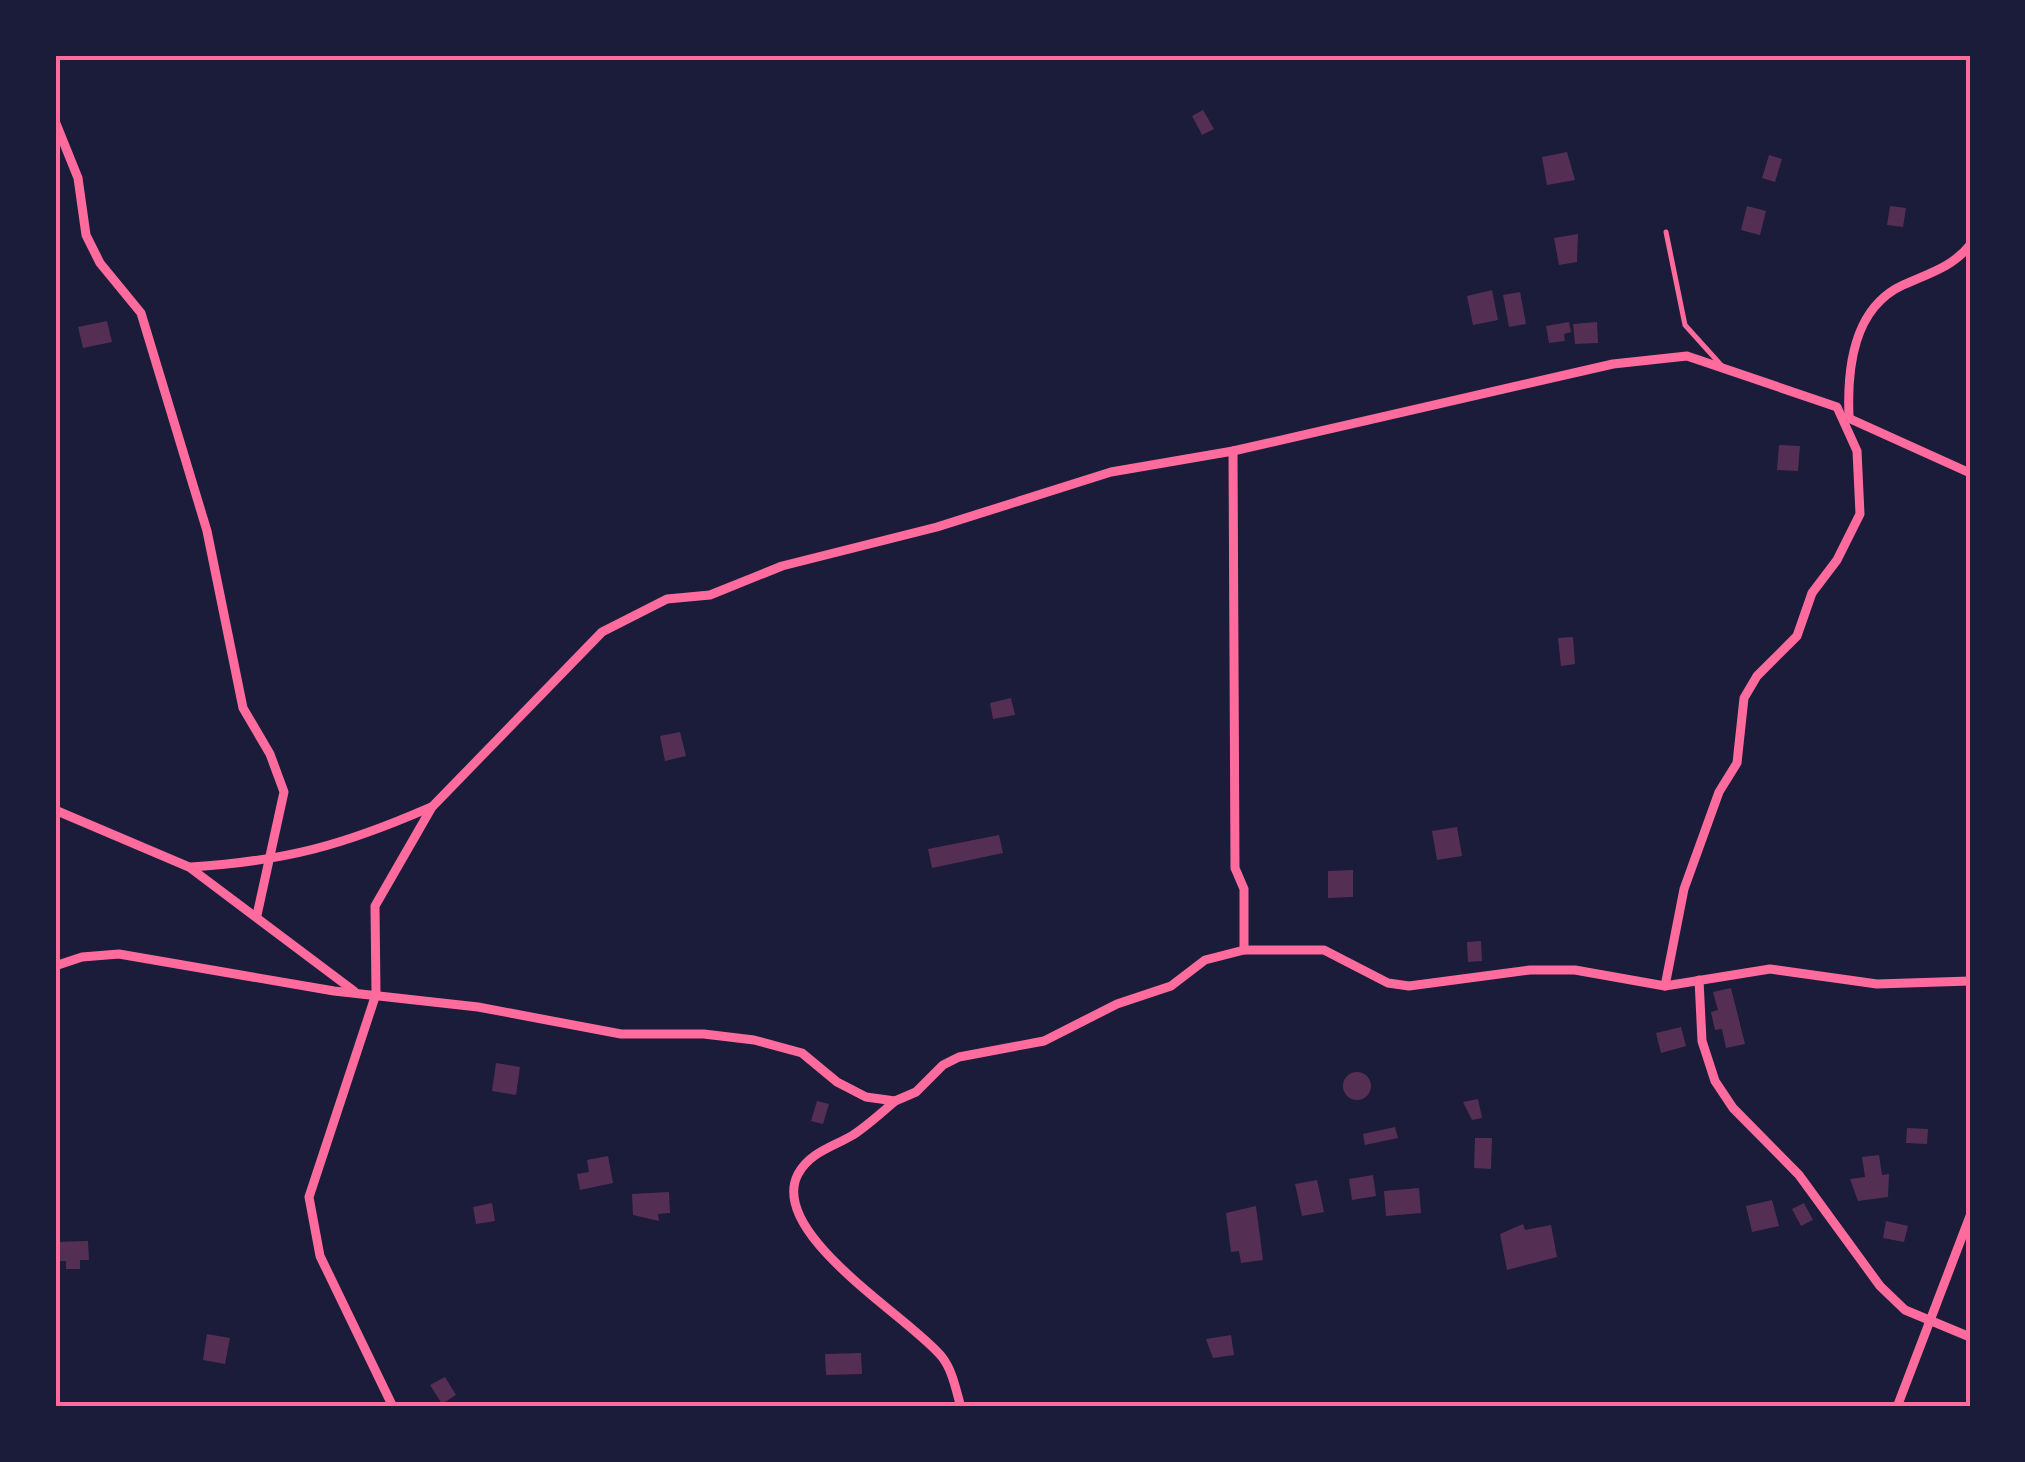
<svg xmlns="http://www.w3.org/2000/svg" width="2025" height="1462" font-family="'Alegreya Sans',sans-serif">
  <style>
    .building { fill: #542f53 }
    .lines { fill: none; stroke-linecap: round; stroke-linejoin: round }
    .service { stroke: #ff6b9d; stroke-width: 5 }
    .minor { stroke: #ff6b9d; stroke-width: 9 }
    .neatline { fill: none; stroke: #ff6b9d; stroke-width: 4 }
  </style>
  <rect width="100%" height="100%" fill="#1b1b3a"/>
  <g class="building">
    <path d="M1203,110l11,19 -12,6 -10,-19z"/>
    <path d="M1567,152l8,28 -28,5 -5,-28z"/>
    <path d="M1769,155l13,4 -7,23 -13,-4z"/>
    <path d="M1747,206l19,5 -6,24 -19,-5z"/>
    <path d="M1890,206l16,2 -3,19 -16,-2z"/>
    <path d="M1578,234l-1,28 -18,3 -5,-27z"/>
    <path d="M1492,290l6,30 -25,5 -6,-29z"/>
    <path d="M1520,292l6,32 -17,3 -6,-32z"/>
    <path d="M107,321l5,21 -29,6 -5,-21z"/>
    <path d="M1569,322l2,10 -7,2 1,7 -16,2 -3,-17z"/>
    <path d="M1597,322l1,21 -23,1 -2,-20z"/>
    <path d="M1779,445l21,1 -2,25 -21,-1z"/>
    <path d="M1573,637l2,27 -14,2 -3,-28z"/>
    <path d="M1011,698l4,17 -22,4 -3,-16z"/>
    <path d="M680,732l6,24 -21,5 -5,-25z"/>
    <path d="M1457,827l5,29 -25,4 -5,-29z"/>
    <path d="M999,835l4,18 -71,15 -4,-19z"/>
    <path d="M1353,870v27l-25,1v-27z"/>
    <path d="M1481,941l1,20 -14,1 -1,-20z"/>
    <path d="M1731,988l14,56 -19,4 -4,-19 -7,1 -4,-18 7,-2 -5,-18z"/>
    <path d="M1681,1027l5,19 -25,7 -5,-20z"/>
    <path d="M496,1063l24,4 -4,28 -24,-4z"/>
    <circle cx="1357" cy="1086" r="14"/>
    <path d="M1478,1099l4,19 -10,2 -9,-18z"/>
    <path d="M817,1101l12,3 -6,20 -12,-3z"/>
    <path d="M1395,1127l3,11 -33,7 -2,-11z"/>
    <path d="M1907,1128l21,1 -1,15 -21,-1z"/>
    <path d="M1475,1138h17l-1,31 -17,-1z"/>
    <path d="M1879,1155l3,20 7,-1 -1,23 -30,4 -8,-22 15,-2 -3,-20z"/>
    <path d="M608,1156l5,27 -33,7 -3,-16 12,-2 -2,-12z"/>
    <path d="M1373,1175l3,21 -24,4 -3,-21z"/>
    <path d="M1317,1180l7,32 -22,4 -7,-32z"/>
    <path d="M1419,1188l2,25 -35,3 -2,-25z"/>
    <path d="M669,1192l1,21 -12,1 1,7 -26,-6 -1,-21z"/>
    <path d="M1772,1200l7,26 -27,6 -6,-26z"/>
    <path d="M492,1203l3,18 -19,3 -3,-17z"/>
    <path d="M1804,1203l9,17 -12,6 -9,-17z"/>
    <path d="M1256,1206l7,54 -22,3 -2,-12 -8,1 -5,-39z"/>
    <path d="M1886,1221l22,5 -4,16 -21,-4z"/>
    <path d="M1523,1224l2,6 26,-5 6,32 -50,13 -7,-36z"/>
    <path d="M88,1241l1,19h-9v9h-14v-8h-8l-3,-19z"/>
    <path d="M207,1334l23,4 -5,26 -22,-4z"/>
    <path d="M1231,1335l3,20 -21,3 -7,-19z"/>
    <path d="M861,1353l1,21 -36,1 -1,-21z"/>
    <path d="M445,1377l11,18 -14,9 -12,-19z"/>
  </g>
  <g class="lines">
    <path class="service" d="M1666,232l19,93 36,40"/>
    <g class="minor">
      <path d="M55,121l23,57 8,57 14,28 41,50 66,218 36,177 27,46 14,38 -27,123"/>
      <path d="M1849,416c-2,-48 4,-108 54,-131 24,-11 50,-18 67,-40"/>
      <path d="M1846,417l124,56"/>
      <path d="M1233,451l2,417 9,21v61"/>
      <path d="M55,810l134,57 165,124"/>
      <path d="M191,867c95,-6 153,-22 240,-60"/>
      <path d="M55,966l27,-9 37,-3 215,37 144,16 143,27h83l50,6 48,13 35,29 29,15 29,4 21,-9 27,-27 16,-8 85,-16 73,-37 54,-18 34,-26 39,-10h80l64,33 21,3 121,-16h45l90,16 105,-17 107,15 93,-3"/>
      <path d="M1699,980l3,61 13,40 18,27 66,67 81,111 25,24 65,27"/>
      <path d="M895,1101c-14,12 -27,24 -42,34 -20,12 -43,17 -55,39 -31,60 113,144 144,183 11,14 14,34 19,50"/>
      <path d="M393,1407l-73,-151 -11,-59 67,-203 -1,-88 57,-99 170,-175 65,-33 43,-4 72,-29 155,-39 174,-55 122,-21 380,-87 74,-8 150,51 20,44 3,63 -23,46 -25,33 -15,43 -40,40 -13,22 -7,65 -18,29 -35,97 -19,97"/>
      <path d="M1897,1407l73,-191"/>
    </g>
  </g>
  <rect width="2025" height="1462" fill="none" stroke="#1b1b3a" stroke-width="115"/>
  <rect x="58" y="58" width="1910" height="1346" class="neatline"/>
</svg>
